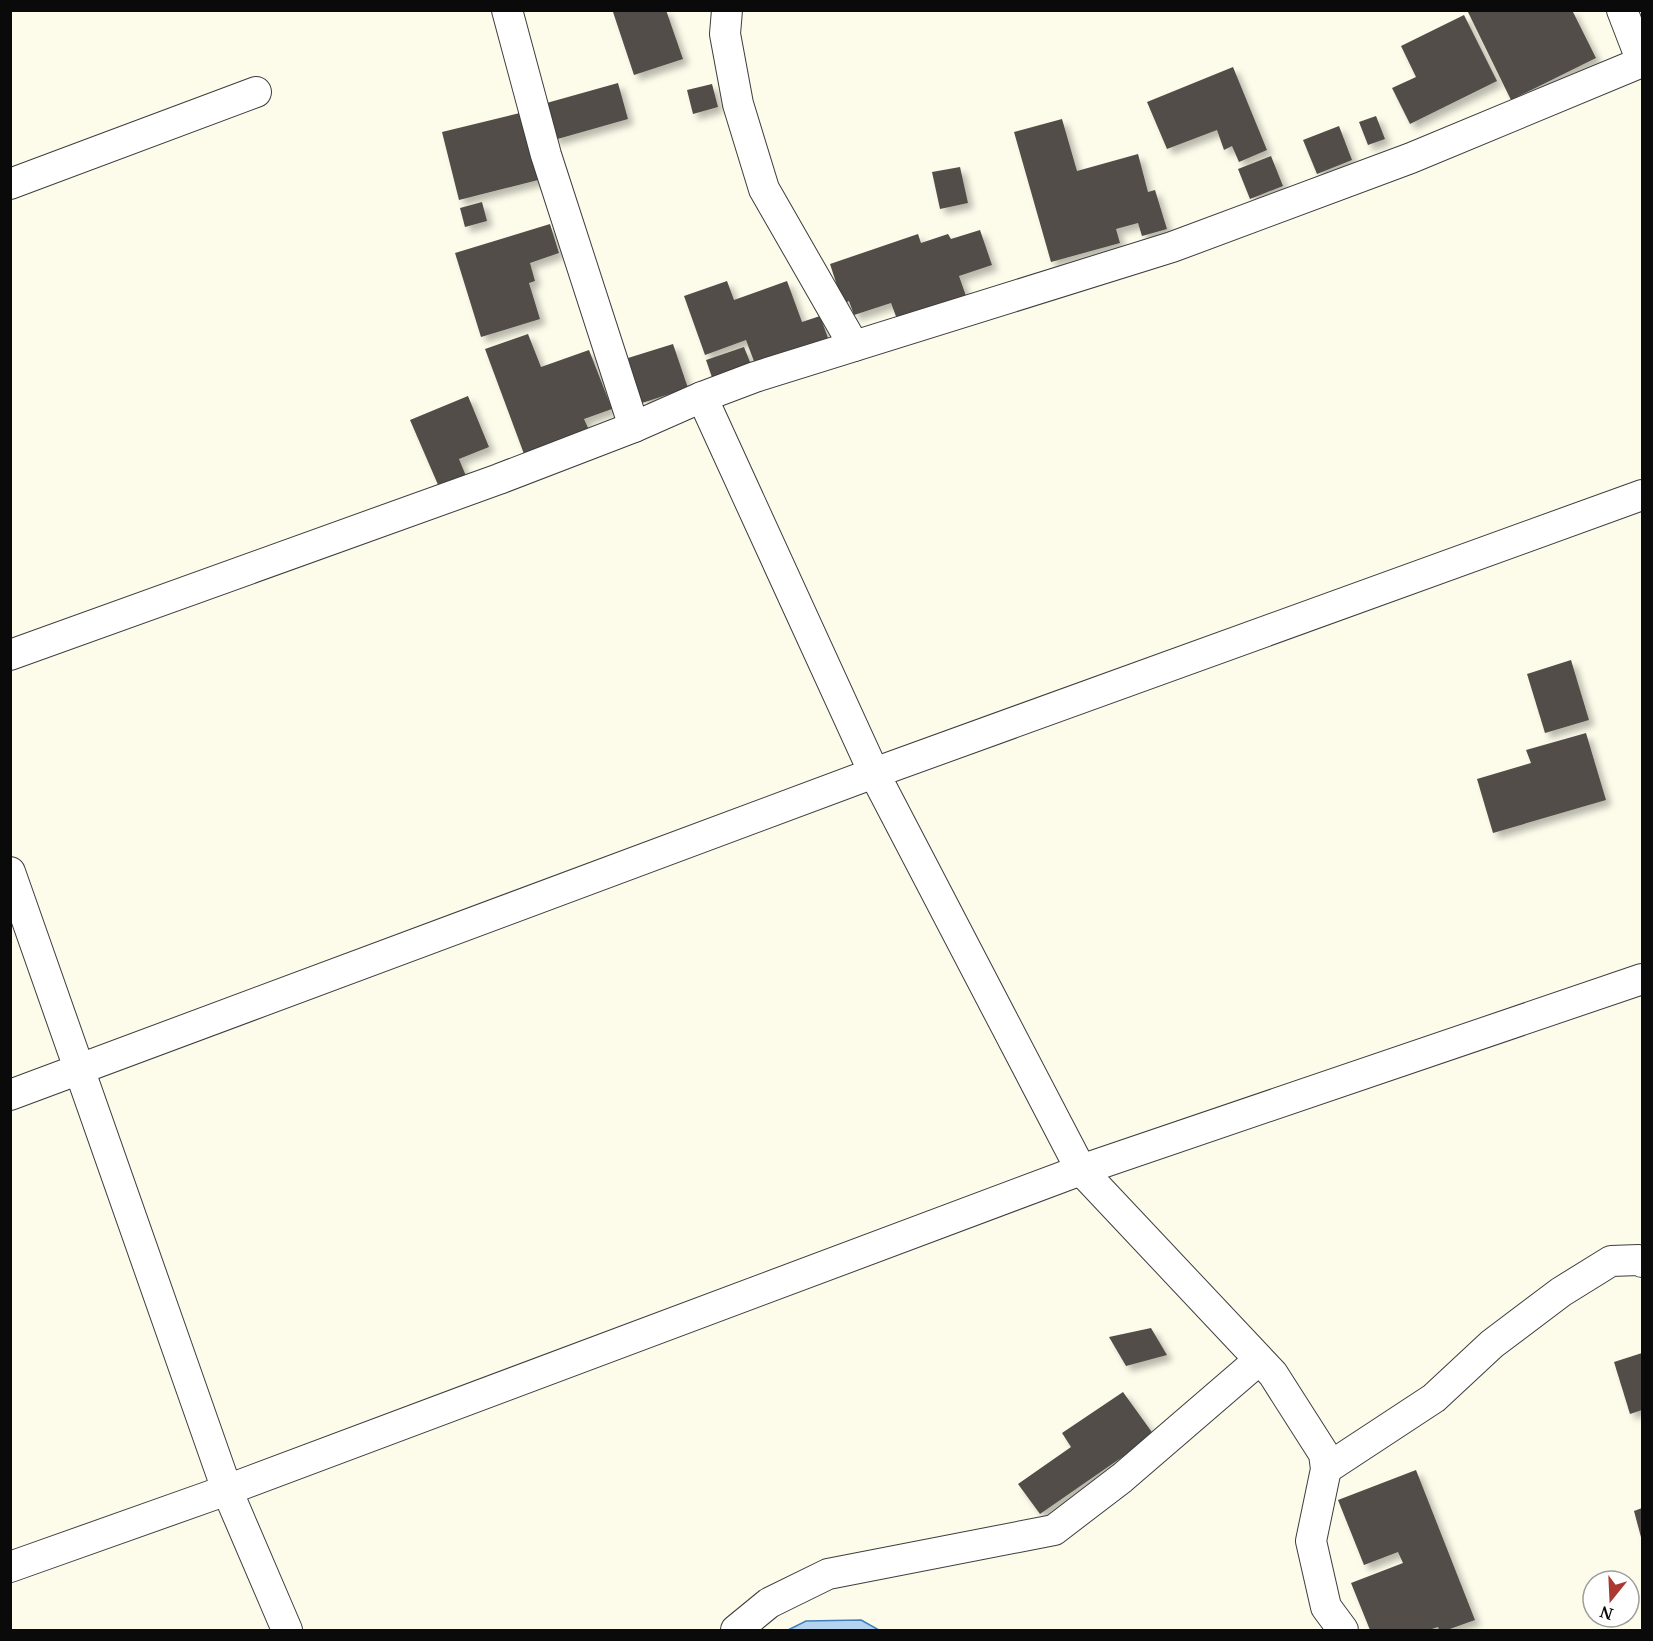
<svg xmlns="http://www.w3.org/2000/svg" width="1653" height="1641" font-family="'Noto Serif',serif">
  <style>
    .water { fill: #b4d3ef; stroke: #4381be; stroke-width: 1.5 }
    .building { fill: #524d48; filter: url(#shadow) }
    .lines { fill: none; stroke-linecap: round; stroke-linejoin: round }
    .minor-casing { stroke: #3d3d3d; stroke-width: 32 }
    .minor { stroke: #fff; stroke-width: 30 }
  </style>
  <defs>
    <filter id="shadow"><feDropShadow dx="5.5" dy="5.5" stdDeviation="3" flood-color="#0004"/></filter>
  </defs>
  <rect width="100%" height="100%" fill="#fdfbea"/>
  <path class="water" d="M861,1620l18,10h-91l18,-9z"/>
  <g class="building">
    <path d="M618,10h48l17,49 -49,16 -21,-63z"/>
    <path d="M1467,10h105l24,48 -85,42z"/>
    <path d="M1464,15l33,66 -87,43 -18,-36 24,-11 -15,-31z"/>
    <path d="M1233,67l34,83 -28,12 -7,-16 -8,4 -7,-20 -50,19 -20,-47z"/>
    <path d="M618,83l10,36 -74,21 -11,-36z"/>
    <path d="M712,84l6,23 -25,7 -6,-24z"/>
    <path d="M524,112l18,67 -83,21 -17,-68z"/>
    <path d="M1376,116l9,23 -17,6 -9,-23z"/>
    <path d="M1062,119l15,52 61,-17 10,38 7,-2 12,39 -25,7 -4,-13 -22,6 4,14 -69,19 -37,-130z"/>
    <path d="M1339,126l13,34 -35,14 -14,-34z"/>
    <path d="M1271,156l12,30 -33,13 -12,-30z"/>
    <path d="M960,167l8,36 -28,6 -8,-37z"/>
    <path d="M482,202l5,19 -22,6 -5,-19z"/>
    <path d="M550,224l9,29 -29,10 5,18 -6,2 11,36 -59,18 -26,-84z"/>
    <path d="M980,230l12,35 -33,11 7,20 -69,23 -6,-16 -37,12 -5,-14 -6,3 -13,-40 88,-30 3,9 27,-9 3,5z"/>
    <path d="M727,281l7,19 53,-19 15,41 18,-6 8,22 -73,26 -9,-24 -41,15 -21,-59z"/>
    <path d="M528,334l13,33 48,-17 23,59 -28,10 5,11 -65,24 -39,-105z"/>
    <path d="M673,344l15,44 -46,15 -14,-45z"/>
    <path d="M744,347l10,25 -39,14 -9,-26z"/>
    <path d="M468,396l21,51 -30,12 7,17 -27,11 -29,-67z"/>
    <path d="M1571,660l18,60 -44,13 -18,-59z"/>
    <path d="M1586,733l20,67 -113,33 -16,-54 54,-16 -5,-13z"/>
    <path d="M1151,1328l16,27 -41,11 -17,-29z"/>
    <path d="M1642,1353v57l-12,4 -16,-52z"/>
    <path d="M1123,1392l31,43 -114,79 -22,-30 53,-37 -9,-14z"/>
    <path d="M1416,1470l59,150 -28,10h-8l-1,-3 -9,3h-59l-19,-47 52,-20 -5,-11 -34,13 -26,-65z"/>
    <path d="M1642,1508v33l-8,-30z"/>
  </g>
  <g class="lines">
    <defs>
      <g id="minor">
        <path d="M507,10l39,145 88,272"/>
        <path d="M727,10l-2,24 13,70 26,85 90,157"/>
        <path d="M1622,10l20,52"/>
        <path d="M10,184l246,-92"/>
        <path d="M702,397l172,376 207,397 192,204 51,80 2,15 -15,72 15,66 17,23"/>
        <path d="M10,655l489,-176 135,-52 68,-30 53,-20 417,-130 239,-89 231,-96"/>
        <path d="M10,872l217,618 60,140"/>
        <path d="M10,1095l864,-322 768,-278"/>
        <path d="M1326,1469l108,-71 58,-54 69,-52 50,-31 28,-1 3,2"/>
        <path d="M10,1567l217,-77 854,-320 561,-191"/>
        <path d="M736,1630l33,-27 59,-29 226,-44 68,-52 137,-118"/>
      </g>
    </defs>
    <use href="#minor" class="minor-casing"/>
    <use href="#minor" class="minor"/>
  </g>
  <rect width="1653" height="1641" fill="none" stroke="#0a0a0a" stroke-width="24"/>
  <g transform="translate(1611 1599) rotate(198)"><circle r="28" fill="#ffffff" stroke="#9d9d9d" stroke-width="1.5"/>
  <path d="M0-4.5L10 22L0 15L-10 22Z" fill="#ab3832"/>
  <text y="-9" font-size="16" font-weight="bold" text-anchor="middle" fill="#0a0a0a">N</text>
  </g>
</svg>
